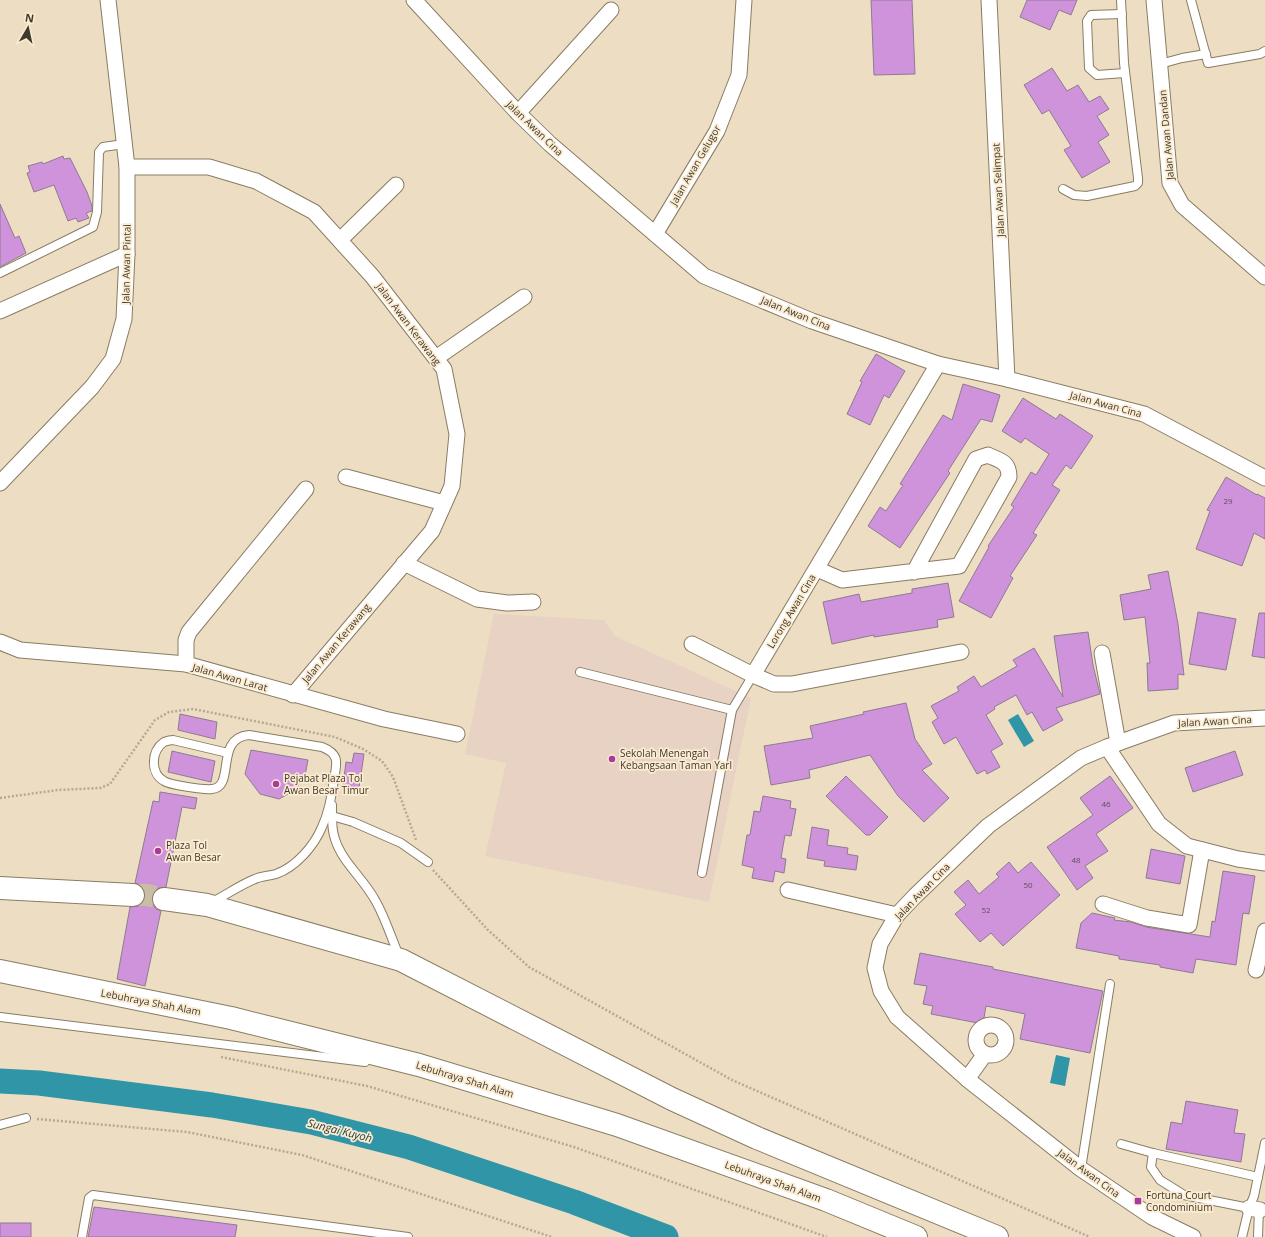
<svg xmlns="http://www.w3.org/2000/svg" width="1265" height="1237" font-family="'Open Sans',sans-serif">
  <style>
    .education { fill: #e7d2c4 }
    .water { fill: #2f95a7 }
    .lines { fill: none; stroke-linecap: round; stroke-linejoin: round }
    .river { stroke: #2f95a7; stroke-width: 25 }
    .building { fill: #ce93da; stroke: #8e7b92 }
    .highway-tunnel { stroke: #cabda5; stroke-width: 22; stroke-dasharray: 22 11; stroke-linecap: butt }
    .lane-casing { stroke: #897c63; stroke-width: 10 }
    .street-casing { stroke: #897c63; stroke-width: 17 }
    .highway-casing { stroke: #897c63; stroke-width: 24 }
    .path { stroke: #b5a993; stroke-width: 2.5; stroke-dasharray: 2 2; stroke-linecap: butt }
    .lane { stroke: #fff; stroke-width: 8 }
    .street { stroke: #fff; stroke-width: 15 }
    .highway { stroke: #fff; stroke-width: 22 }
    .poi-dot { fill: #a63b9d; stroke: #fbebd0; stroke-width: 1.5 }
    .labels { text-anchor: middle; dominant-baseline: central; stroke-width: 3.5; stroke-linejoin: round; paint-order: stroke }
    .number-label { font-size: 8px; fill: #624f58 }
    .street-label { font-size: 10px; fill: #3e382d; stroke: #fbebd0 }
    .poi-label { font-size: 10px; fill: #3e382d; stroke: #fbebd0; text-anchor: start }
    .water-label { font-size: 11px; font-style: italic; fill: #1e3539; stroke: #fbebd0 }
  </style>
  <rect width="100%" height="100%" fill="#eddec3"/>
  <path class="education" d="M494,614l110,6 11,16 136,62 -42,204 -224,-46 21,-93 -41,-9z"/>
  <g class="water">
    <path d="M1018,714l16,27 -10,6 -16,-27z"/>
    <path d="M1056,1055l14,3 -5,28 -15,-3z"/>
  </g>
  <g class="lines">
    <path class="river" d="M0,1081l39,2 173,22 99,17 98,25 165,55 92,35"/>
  </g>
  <g class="building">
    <path d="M871,0h41l3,74 -41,1z"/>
    <path d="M1027,0h50l-6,15 -12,-5 -9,20 -30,-13z"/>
    <path d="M1052,68l15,23 11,-6 11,17 11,-6 9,13 -12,7 12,19 -11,7 12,20 -28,16 -18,-28 7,-4 -22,-36 -7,4 -18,-29z"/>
    <path d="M63,156l1,3 6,-1 17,34 5,14v5l-6,2 3,5 -11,4 -2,-4 -8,3 -14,-36 -20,7 -7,-19 3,-1 -2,-6 14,-4 1,2z"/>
    <path d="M0,204l15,34 4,-2 7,17 -26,14z"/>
    <path d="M876,354l29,17 -16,27 -5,-3 -14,30 -23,-11 15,-32 -2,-1z"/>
    <path d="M963,384l37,11 -8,27 -11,-3 -33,52 2,2 -50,75 -32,-22 12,-19 6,4 17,-26 -3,-1 43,-69 9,5z"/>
    <path d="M1023,398l33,21 4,-5 33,22 -22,33 -5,-4 -14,20 8,5 -27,43 4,2 -27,41 3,2 -22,40 -32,-17 30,-54 -1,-1 26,-39 -3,-2 20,-33 5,3 13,-21 -24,-16 -4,5 -19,-12z"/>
    <path d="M1226,477l31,18v-1l8,4v41l-11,-6 -12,33 -46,-17 14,-38 -3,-1z"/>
    <path d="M1168,571l10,53 6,51 -6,-1v15l-30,2 -1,-28h3l-5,-46 -21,3 -4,-25 31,-6 -3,-14z"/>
    <path d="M948,583l6,34 -17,3 1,7 -64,10v-2l-42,9 -9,-42 36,-8 2,8 51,-9v-4z"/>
    <path d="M1198,612l38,7 -10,51 -37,-6z"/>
    <path d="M1259,613h6v45l-13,-2z"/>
    <path d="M1088,632l5,33 7,29 -44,14 7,12 -20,11 -11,-19 -5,3 -11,-20 -22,12 1,2 -9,6 17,29 -12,7 9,16 -13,7 -2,-4 -8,4 -21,-37 -12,7 -12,-22 6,-4 -7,-12 28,-15 -2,-4 17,-11 7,11 36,-21 -4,-6 21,-12 29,49 -9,-61z"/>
    <path d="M906,703l9,36 17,25 -10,6 27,28 -25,24 -26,-26 -28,-41 -61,15 1,8 -39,7 -7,-39 49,-8 -3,-12 54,-12 -1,-2z"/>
    <path d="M180,714l37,8 -2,17 -37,-9z"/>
    <path d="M251,750l57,10 -4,21 -5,-1 -1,8 -7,-1 -1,6 -11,6 -19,-5 -15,-20z"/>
    <path d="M172,751l43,10 -4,21 -43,-10z"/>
    <path d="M1235,751l8,24 -50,17 -8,-24z"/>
    <path d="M354,753l10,1 -5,34 -16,-3 3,-23 6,1z"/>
    <path d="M846,776l42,41 -18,18h-4l-40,-39z"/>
    <path d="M1110,776l23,32 -37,26 12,17 -23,15 8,12 -16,12 -30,-43 46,-32 -13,-17z"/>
    <path d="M160,792l37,6 -2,11 -13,-2 -16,80 -7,1 -5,4 -2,5 1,7 3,5 5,2 -16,75 -28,-7 13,-72 9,-1 4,-4 2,-6 -1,-7 -4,-4 -5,-2 18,-82 6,1z"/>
    <path d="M763,796l28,5 -1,7 6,1 -5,27 -6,-1 -4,23 5,1 -2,14 -9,-2 -2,11 -21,-4 2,-10 -12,-3 5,-30h3l4,-24 6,1z"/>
    <path d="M812,827l17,3 -2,15 21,3 -1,6 11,2 -2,14 -32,-4 1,-5 -18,-3z"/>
    <path d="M1151,849l34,7 -5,28 -34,-6z"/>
    <path d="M1009,862l9,11 13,-11 29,33 -57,51 -12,-13 -11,9 -25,-28 11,-9 -12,-13 14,-12 11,14 20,-17 -3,-3z"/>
    <path d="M1223,871l32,5 -6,38 -6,-1 -7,52 -40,-6 -3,14 -33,-6v-2l-41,-6v-3l-43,-8 5,-25 11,-10 23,5 -1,2 17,2 15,5 64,10 2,-16 3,1z"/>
    <path d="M920,953l73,14v2l110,22 -13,62 -70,-14 5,-25 -39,-8 -3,18 -52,-10 2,-8 -10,-2 4,-18 -13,-2z"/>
    <path d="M1186,1101l52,9 -4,23 11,1 -4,28 -75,-13 5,-27 11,2z"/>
    <path d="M94,1207l143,18 -2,12h-147z"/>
    <rect x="0" y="1223" width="31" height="14"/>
  </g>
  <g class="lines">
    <path class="highway-tunnel" d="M133,895h14l17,4"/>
    <defs>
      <g id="lane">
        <path d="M1191,0l17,63 52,-9 5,-3"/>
        <path d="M1122,14l-31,1 -4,6 2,47 8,7 28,-2"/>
        <path d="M1160,64l22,-6 24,-4"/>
        <path d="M1063,189l11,6 13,1 48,-10 3,-3v-5l-14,-115 -3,-63"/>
        <path d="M0,273l93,-46 4,-15 2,-60 4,-5 21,-3"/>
        <path d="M580,672l152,38"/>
        <path d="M332,805c0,11 -1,23 3,34 7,23 28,39 40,61 10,17 16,37 24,56"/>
        <path d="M332,816l21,6 48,21 27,19"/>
        <path d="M702,873l30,-163 21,-35"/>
        <path d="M212,902c14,-7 28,-17 43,-23 6,-3 14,-3 21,-5 20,-7 38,-28 46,-47 7,-15 10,-32 12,-48 3,-16 6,-25 -12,-32l-73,-12c-35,3 -13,52 -37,54 -8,1 -42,-4 -48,-8 -14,-8 -13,-30 0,-39 3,-1 6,-2 9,-2l55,13"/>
        <path d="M0,1017l365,45"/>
        <path d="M0,1125l26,-7"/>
        <path d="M1121,1144l32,9 105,24"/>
        <path d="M1153,1153l-2,14 9,13 24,15 65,13"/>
        <path d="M1081,1169l29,-185"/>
        <path d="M82,1237l7,-39 4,-3 315,42"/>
        <path d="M1242,1237l7,-29 5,-12 11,-53"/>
        <path d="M1258,1237l1,-29"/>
      </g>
      <g id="street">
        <path d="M414,0l104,113 32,31 154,132 108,45 126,43 69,15 137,35 121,64"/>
        <path d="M989,0l18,379"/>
        <path d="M1154,0l16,183 12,22 83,72"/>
        <path d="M518,113l93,-103"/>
        <path d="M127,167h82l47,14 58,31 58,64 72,93 13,65 -5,52 -20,45 -139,164"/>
        <path d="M655,234l62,-103 22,-56 5,-75"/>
        <path d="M340,240l56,-55"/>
        <path d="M0,311l127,-57"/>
        <path d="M436,358l88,-61"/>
        <path d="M938,364l-185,311 21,9h18l169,-32"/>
        <path d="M346,477l98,26"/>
        <path d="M0,483l92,-96 21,-28 11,-40 3,-65v-87l-19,-167"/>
        <path d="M404,563l73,36 30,4 26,-1"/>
        <path d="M817,569l25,11 117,-14 50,-89c0,-16 -9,-16 -21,-22l-12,4 -62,113"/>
        <path d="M0,642l20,8 166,14 198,55 73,15"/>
        <path d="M692,644l61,31"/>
        <path d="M1102,653l16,90"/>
        <path d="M186,664v-24l3,-8 117,-143"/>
        <path d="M1107,747l52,77 28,22 51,13 27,4"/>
        <path d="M788,890l109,25"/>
        <path d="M1103,904l44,14 42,7 13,-75"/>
        <path d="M1256,970l9,-39"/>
        <circle cx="991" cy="1040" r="15"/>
        <path d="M967,1079l18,-25"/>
        <path d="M1249,1208l11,2"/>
        <path d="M1193,1237l-41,-20 -71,-48 -114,-90 -70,-62 -16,-26 -6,-23 5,-24 17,-29 18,-19 73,-70 93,-68 26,-11 67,-24 91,-5"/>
      </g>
      <g id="highway">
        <path d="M0,888l133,7"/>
        <path d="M164,899l43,6 194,55 271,139 85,39 240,99"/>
        <path d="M0,971l231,47 188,47 198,60 209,75 90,37"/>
      </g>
    </defs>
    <use href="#lane" class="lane-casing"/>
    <use href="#street" class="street-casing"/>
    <use href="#highway" class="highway-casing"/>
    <g class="path">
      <path d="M0,798l58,-8 42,-2 10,-4 45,-64 14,-8 24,-3 142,28 28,12 19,12 11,16 23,63"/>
      <path d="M433,870l55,60 41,37 203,113 358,157"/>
      <path d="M221,1057l146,29 207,61 253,90"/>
      <path d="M37,1119l150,13 115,23 250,82"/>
    </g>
    <use href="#lane" class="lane"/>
    <use href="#street" class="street"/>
    <use href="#highway" class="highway"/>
  </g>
  <g class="poi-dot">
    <circle cx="612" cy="759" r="4"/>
    <circle cx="276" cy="784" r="4"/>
    <circle cx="158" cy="851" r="4"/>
    <rect x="1134" y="1197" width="8" height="8" rx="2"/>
  </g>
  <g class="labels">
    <g class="number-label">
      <text x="1228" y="500">29</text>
      <text x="1106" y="803">46</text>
      <text x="1076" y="859">48</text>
      <text x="1028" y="884">50</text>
      <text x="986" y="909">52</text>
    </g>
    <g class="street-label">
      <text transform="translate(535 128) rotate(44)">Jalan Awan Cina</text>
      <text transform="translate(1166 135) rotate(-95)">Jalan Awan Dandan</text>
      <text transform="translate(695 165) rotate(-60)">Jalan Awan Gelugor</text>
      <text transform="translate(998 190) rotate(-93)">Jalan Awan Selimpat</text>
      <text transform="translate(126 264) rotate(-89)">Jalan Awan Pintal</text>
      <text transform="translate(796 313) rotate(22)">Jalan Awan Cina</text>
      <text transform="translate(409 324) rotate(53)">Jalan Awan Kerawang</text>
      <text transform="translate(1106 404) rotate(15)">Jalan Awan Cina</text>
      <text transform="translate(791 611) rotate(-59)">Lorong Awan Cina</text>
      <text transform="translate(336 643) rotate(-50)">Jalan Awan Kerawang</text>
      <text transform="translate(230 677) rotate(16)">Jalan Awan Larat</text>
      <text transform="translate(1215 721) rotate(-3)">Jalan Awan Cina</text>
      <text transform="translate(922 891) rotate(-46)">Jalan Awan Cina</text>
      <text transform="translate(151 1002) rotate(11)">Lebuhraya Shah Alam</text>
      <text transform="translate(465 1079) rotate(17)">Lebuhraya Shah Alam</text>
      <text transform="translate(1089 1173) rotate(36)">Jalan Awan Cina</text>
      <text transform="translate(773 1181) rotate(20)">Lebuhraya Shah Alam</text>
    </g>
    <g class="poi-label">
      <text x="620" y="753">Sekolah Menengah<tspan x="620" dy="12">Kebangsaan Taman Yarl</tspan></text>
      <text x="284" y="778">Pejabat Plaza Tol<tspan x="284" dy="12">Awan Besar Timur</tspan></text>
      <text x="166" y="845">Plaza Tol<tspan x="166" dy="12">Awan Besar</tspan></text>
      <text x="1146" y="1195">Fortuna Court<tspan x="1146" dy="12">Condominium</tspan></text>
    </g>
    <g class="water-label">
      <text transform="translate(340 1130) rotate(14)">Sungai Kuyoh</text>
    </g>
  </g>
  <g transform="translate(28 28) rotate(9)" stroke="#fbebd0" stroke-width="3" paint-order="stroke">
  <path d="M0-3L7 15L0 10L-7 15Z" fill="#3e382d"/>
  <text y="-6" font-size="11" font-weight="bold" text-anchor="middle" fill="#3e382d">N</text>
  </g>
</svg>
